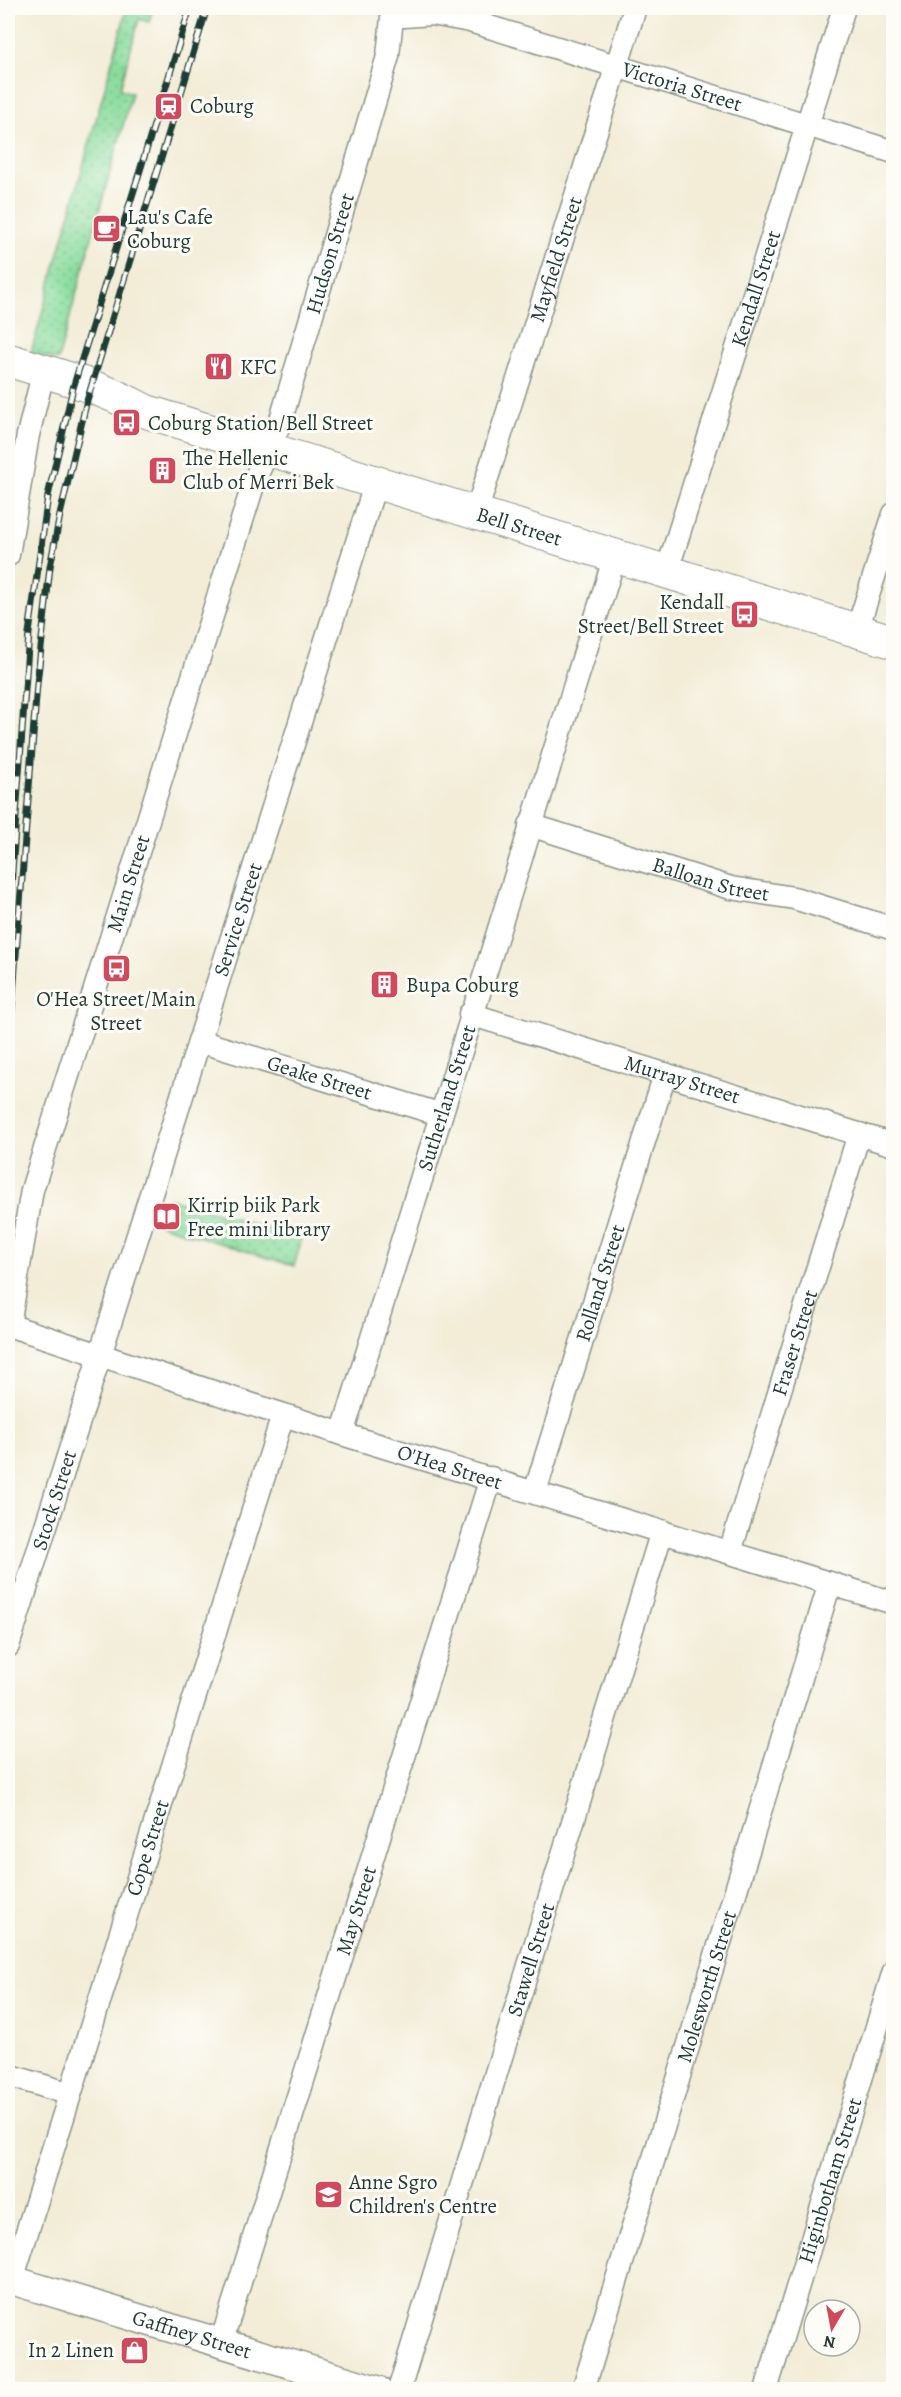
<svg xmlns="http://www.w3.org/2000/svg" width="901" height="2397" font-family="Alegreya,serif">
  <style>
    .grass { fill: url(#grass-dots); stroke: #548c68; stroke-width: 1.5 }
    .lines { fill: none; stroke-linecap: round; stroke-linejoin: round }
    .minor-casing { stroke: #899586; stroke-width: 25 }
    .major-casing { stroke: #899586; stroke-width: 31 }
    .highway-casing { stroke: #899586; stroke-width: 35 }
    .minor { stroke: #fff; stroke-width: 22 }
    .major { stroke: #fff; stroke-width: 28 }
    .highway { stroke: #fff; stroke-width: 33 }
    .rail-casing { stroke: #1f3d34; stroke-width: 7 }
    .rail { stroke: #fdfcf7; stroke-width: 4.5; stroke-dasharray: 14; stroke-linecap: butt }
    .labels { text-anchor: middle; dominant-baseline: central; stroke-width: 6; stroke-linejoin: round; paint-order: stroke }
    .street-label { font-size: 21px; fill: #1f3d34; stroke: #fdfcf7 }
    .poi-label { font-size: 21px; fill: #1f3d34; stroke: #fdfcf7; text-anchor: start }
  </style>
  <defs>
    <pattern id="grass-dots" width="8" height="8" patternUnits="userSpaceOnUse" patternTransform="scale(1.5)"><rect width="8" height="8" fill="#89dc9d"/><path d="M2 2h.1M6 6h.1" fill="none" stroke="#6fb481" stroke-width="1.8" stroke-linecap="round"/></pattern>
  </defs>
  <rect width="100%" height="100%" fill="#fdfcf7"/>
  <filter id="ink" filterUnits="userSpaceOnUse"><feTurbulence type="fractalNoise" baseFrequency=".0167" numOctaves="2"/><feDisplacementMap in="SourceGraphic" scale="12" xChannelSelector="R" yChannelSelector="G"/><feConvolveMatrix kernelMatrix="1 2 1 2 8 2 1 2 1" color-interpolation-filters="sRGB"/></filter>
  <filter id="wash" filterUnits="userSpaceOnUse"><feTurbulence type="fractalNoise" baseFrequency=".008" numOctaves="4" result="noise"/><feDisplacementMap in="SourceGraphic" scale="24" xChannelSelector="R" yChannelSelector="G"/><feGaussianBlur stdDeviation="1.35" result="paint"/><feColorMatrix in="noise" values="0 0 0 0 0 0 0 0 0 0 0 0 0 0 0 0 0 1.4 0 .05"/><feComposite in="paint" operator="in"/></filter>
  <g filter="url(#wash)">
    <rect width="100%" height="100%" fill="#f3edd8"/>
    <g class="grass">
      <path d="M127,8h26l-4,14 -10,-3 -19,70 12,4 -74,267 -27,-7z"/>
      <path d="M169,1198l133,41 -8,27 -133,-41z"/>
    </g>
  </g>
  <g filter="url(#ink)">
    <g class="lines">
      <defs>
        <g id="minor">
          <path id="s1" d="M392,8l12,8 28,-2 38,7 424,131"/>
          <path id="s2" d="M476,513l159,-505"/>
          <path d="M8,555l20,-120 12,-49"/>
          <path id="s3" d="M667,571l177,-563"/>
          <path d="M857,630l37,-116"/>
          <path id="s4" d="M530,825l201,63 63,10 100,31"/>
          <path id="s5" d="M470,1014l424,131"/>
          <path id="s6" d="M199,1041l240,73"/>
          <path id="s7" d="M8,1325l334,109 552,169"/>
          <path id="s8" d="M9,1325l23,-135 223,-711 25,-56 108,-367 5,-48"/>
          <path id="s9" d="M342,1434l273,-878"/>
          <path id="s10" d="M535,1492l130,-418"/>
          <path id="s11" d="M730,1552l129,-418"/>
          <path id="s12" d="M8,1646l368,-1164"/>
          <path d="M8,2075l62,19"/>
          <path id="s13" d="M12,2280l271,-865"/>
          <path id="s14" d="M221,2343l270,-865"/>
          <path id="s15" d="M399,2390l263,-859"/>
          <path id="s16" d="M583,2390l247,-807"/>
          <path id="s17" d="M766,2390l128,-419"/>
        </g>
        <g id="major">
          <path id="s18" d="M8,2279l369,111"/>
        </g>
        <g id="highway">
          <path id="s19" d="M8,360c46,14 94,27 137,51l749,231"/>
        </g>
      </defs>
      <use href="#minor" class="minor-casing"/>
      <use href="#major" class="major-casing"/>
      <use href="#highway" class="highway-casing"/>
      <use href="#minor" class="minor"/>
      <use href="#major" class="major"/>
      <use href="#highway" class="highway"/>
      <defs>
        <g id="rail">
          <path d="M8,929l21,-296 19,-137 25,-108 117,-380"/>
          <path d="M8,1058l29,-374 13,-117 10,-52 26,-111 121,-396"/>
        </g>
      </defs>
      <use href="#rail" class="rail-casing"/>
      <use href="#rail" class="rail"/>
    </g>
  </g>
  <defs>
    <symbol id="station-square" viewBox="-11 -11 22 22"><rect x="-9" y="-9" width="18" height="18" rx="4" fill="#d1495b" stroke="#fdfcf7"/><path d="M-3-6H3Q5-6 5-4V2Q5 4 3 4L4.5 6H3L1.5 4h-3L-3 6H-4.5L-3 4Q-5 4-5 2V-4Q-5-6-3-6ZM-3.5-4v3h7v-3ZM-3.5 1v1.5H-2V1ZM2 1v1.5H3.5V1Z" fill="#fff"/></symbol>
    <symbol id="cafe-square" viewBox="-11 -11 22 22"><rect x="-9" y="-9" width="18" height="18" rx="4" fill="#d1495b" stroke="#fdfcf7"/><path d="M-5.5-4.5H6V0H3Q3 3.5 0 3.5H-2.5Q-5.5 3.5-5.5 0ZM3-3.2v2h1.7v-2ZM-6 4.5H4V6H-6Z" fill="#fff"/></symbol>
    <symbol id="restaurant-square" viewBox="-11 -11 22 22"><rect x="-9" y="-9" width="18" height="18" rx="4" fill="#d1495b" stroke="#fdfcf7"/><path d="M-5-6h1v4h1v-4h1v4h1v-4h1v5L-1.5 .5V6h-2V.5L-5-1ZM5-6V6H3V1.5H1.5Q1.5-4 5-6Z" fill="#fff"/></symbol>
    <symbol id="bus-square" viewBox="-11 -11 22 22"><rect x="-9" y="-9" width="18" height="18" rx="4" fill="#d1495b" stroke="#fdfcf7"/><path d="M-5-6H5V4H4V6H2V4H-2V6H-4V4H-5ZM-3.5-4V0h7V-4ZM-3.5 1.2v1.5H-2V1.2ZM2 1.2v1.5H3.5V1.2Z" fill="#fff"/></symbol>
    <symbol id="building-square" viewBox="-11 -11 22 22"><rect x="-9" y="-9" width="18" height="18" rx="4" fill="#d1495b" stroke="#fdfcf7"/><path d="M-4-6H4V6H1V3H-1V6H-4ZM-2.5-4.3h1.7v1.8h-1.7ZM.8-4.3h1.7v1.8H.8ZM-2.5-1h1.7V.8h-1.7ZM.8-1h1.7V.8H.8Z" fill="#fff"/></symbol>
    <symbol id="library-square" viewBox="-11 -11 22 22"><rect x="-9" y="-9" width="18" height="18" rx="4" fill="#d1495b" stroke="#fdfcf7"/><path d="M-6-4Q-3-5.5-.7-3.5V5Q-3 3-6 4ZM6-4Q3-5.5 .7-3.5V5Q3 3 6 4Z" fill="#fff"/></symbol>
    <symbol id="school-square" viewBox="-11 -11 22 22"><rect x="-9" y="-9" width="18" height="18" rx="4" fill="#d1495b" stroke="#fdfcf7"/><path d="M0-5L7-2L0 1L-7-2ZM-4 1L0 2.5L4 1V4Q0 6-4 4Z" fill="#fff"/></symbol>
    <symbol id="shop-square" viewBox="-11 -11 22 22"><rect x="-9" y="-9" width="18" height="18" rx="4" fill="#d1495b" stroke="#fdfcf7"/><path d="M-5-2.5h2.3a2.7 3.5 0 0 1 5.4 0H5L5.5 6h-11ZM-1.5-2.5h3a1.5 2.3 0 0 0-3 0Z" fill="#fff"/></symbol>
  </defs>
  <g fill-rule="evenodd">
    <use href="#station-square" x="152" y="90" width="33" height="33"/>
    <use href="#cafe-square" x="90" y="212" width="33" height="33"/>
    <use href="#restaurant-square" x="202" y="350" width="33" height="33"/>
    <use href="#bus-square" x="110" y="406" width="33" height="33"/>
    <use href="#building-square" x="146" y="454" width="33" height="33"/>
    <use href="#bus-square" x="728" y="598" width="33" height="33"/>
    <use href="#bus-square" x="100" y="952" width="33" height="33"/>
    <use href="#building-square" x="368" y="968" width="33" height="33"/>
    <use href="#library-square" x="150" y="1200" width="33" height="33"/>
    <use href="#school-square" x="312" y="2178" width="33" height="33"/>
    <use href="#shop-square" x="118" y="2334" width="33" height="33"/>
  </g>
  <g class="labels">
    <g class="street-label">
      <text stroke="none"><textPath href="#s1" startOffset="303">Victoria Street</textPath></text>
      <text stroke="none"><textPath href="#s8" startOffset="1120">Hudson Street</textPath></text>
      <text stroke="none"><textPath href="#s2" startOffset="266">Mayfield Street</textPath></text>
      <text stroke="none"><textPath href="#s3" startOffset="296">Kendall Street</textPath></text>
      <text stroke="none"><textPath href="#s19" startOffset="538">Bell Street</textPath></text>
      <text stroke="none"><textPath href="#s4" startOffset="189">Balloan Street</textPath></text>
      <text stroke="none"><textPath href="#s8" startOffset="458">Main Street</textPath></text>
      <text stroke="none"><textPath href="#s12" startOffset="762">Service Street</textPath></text>
      <text stroke="none"><textPath href="#s6" startOffset="126">Geake Street</textPath></text>
      <text stroke="none"><textPath href="#s5" startOffset="222">Murray Street</textPath></text>
      <text stroke="none"><textPath href="#s9" startOffset="352">Sutherland Street</textPath></text>
      <text stroke="none"><textPath href="#s10" startOffset="219">Rolland Street</textPath></text>
      <text stroke="none"><textPath href="#s11" startOffset="219">Fraser Street</textPath></text>
      <text stroke="none"><textPath href="#s7" startOffset="464">O'Hea Street</textPath></text>
      <text stroke="none"><textPath href="#s12" startOffset="153">Stock Street</textPath></text>
      <text stroke="none"><textPath href="#s13" startOffset="453">Cope Street</textPath></text>
      <text stroke="none"><textPath href="#s14" startOffset="453">May Street</textPath></text>
      <text stroke="none"><textPath href="#s15" startOffset="450">Stawell Street</textPath></text>
      <text stroke="none"><textPath href="#s16" startOffset="422">Molesworth Street</textPath></text>
      <text stroke="none"><textPath href="#s17" startOffset="219">Higinbotham Street</textPath></text>
      <text stroke="none"><textPath href="#s18" startOffset="192">Gaffney Street</textPath></text>
    </g>
    <g class="poi-label">
      <text x="190" y="106">Coburg</text>
      <text x="127" y="217">Lau's Cafe<tspan x="127" dy="24">Coburg</tspan></text>
      <text x="240" y="367">KFC</text>
      <text x="148" y="423">Coburg Station/Bell Street</text>
      <text x="183" y="458">The Hellenic<tspan x="183" dy="24">Club of Merri Bek</tspan></text>
      <text x="724" y="602" text-anchor="end">Kendall<tspan x="724" dy="24">Street/Bell Street</tspan></text>
      <text x="406" y="985">Bupa Coburg</text>
      <text x="116" y="999" text-anchor="middle">O'Hea Street/Main<tspan x="116" dy="24">Street</tspan></text>
      <text x="187" y="1205">Kirrip biik Park<tspan x="187" dy="24">Free mini library</tspan></text>
      <text x="349" y="2182">Anne Sgro<tspan x="349" dy="24">Children's Centre</tspan></text>
      <text x="114" y="2350" text-anchor="end">In 2 Linen</text>
    </g>
  </g>
  <rect width="901" height="2397" fill="none" stroke="#fdfcf7" stroke-width="30"/>
  <g transform="translate(832 2328) rotate(190)"><circle r="28" fill="#fdfcf7" stroke="#a4b0a9" stroke-width="1.5"/>
  <path d="M0-4.5L10 22L0 15L-10 22Z" fill="#d1495b"/>
  <text y="-9" font-size="16" font-weight="bold" text-anchor="middle" fill="#1f3d34">N</text>
  </g>
</svg>
